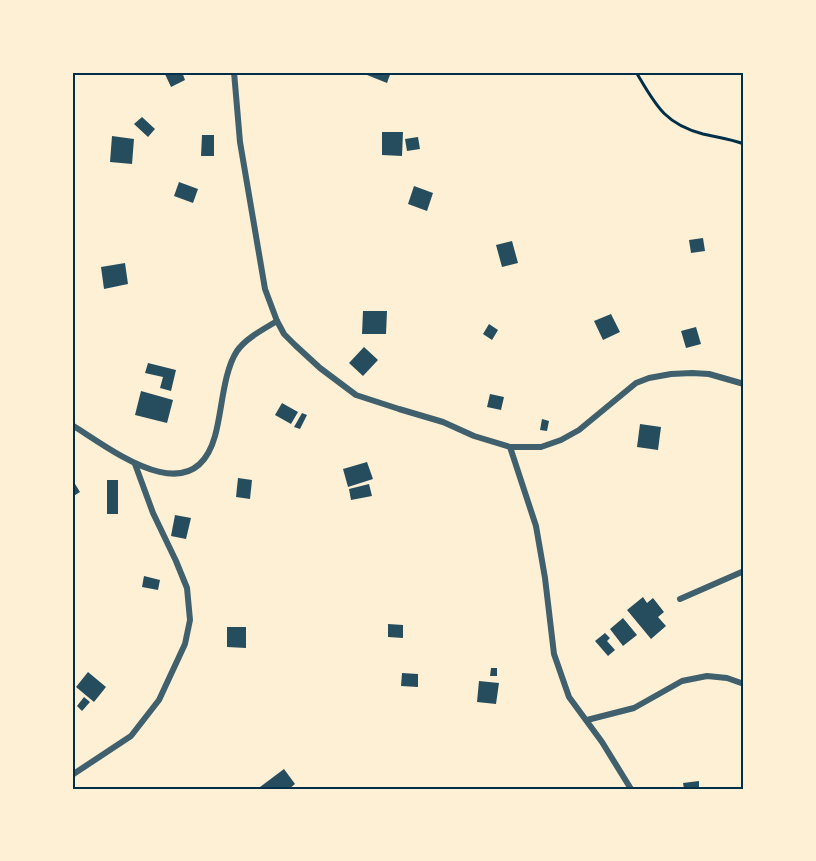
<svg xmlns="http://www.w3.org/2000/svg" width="816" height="861" font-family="'Playfair Display',serif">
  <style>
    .building { fill: #264d5e }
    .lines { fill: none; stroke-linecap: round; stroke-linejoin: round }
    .path { stroke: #003049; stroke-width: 3 }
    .minor { stroke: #3f606c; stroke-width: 6 }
    .neatline { fill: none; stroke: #003049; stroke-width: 2 }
  </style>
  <rect width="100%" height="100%" fill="#fdf0d5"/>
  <g class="building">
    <path d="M164,72h18l3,8 -14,7z"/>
    <path d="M368,72h23l-4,11 -20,-8z"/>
    <path d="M142,117l13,12 -7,8 -14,-13z"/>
    <path d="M382,132h21l-1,24 -20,-1z"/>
    <path d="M202,135h12v21h-13z"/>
    <path d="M112,136l22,3 -2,25 -22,-2z"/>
    <path d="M418,137l2,12 -13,2 -2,-12z"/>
    <path d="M179,182l19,7 -5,14 -19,-7z"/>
    <path d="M414,186l19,7 -6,18 -19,-7z"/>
    <path d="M703,238l2,13 -14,2 -2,-13z"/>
    <path d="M512,241l6,22 -16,4 -6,-22z"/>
    <path d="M125,263l3,21 -24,5 -3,-22z"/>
    <path d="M363,311h24l-1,23h-24z"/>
    <path d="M611,314l9,18 -17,8 -9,-19z"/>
    <path d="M489,324l9,6 -6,10 -9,-6z"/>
    <path d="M696,327l5,17 -15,4 -5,-17z"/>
    <path d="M364,347l14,13 -15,16 -14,-13z"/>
    <path d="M148,363l28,7 -5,21 -11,-3 3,-11 -18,-4z"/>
    <path d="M141,391l32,9 -6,23 -32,-8z"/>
    <path d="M490,394l14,3 -3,13 -14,-3z"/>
    <path d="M282,403l16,9 -7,12 -16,-9z"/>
    <path d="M302,413l5,2 -7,14 -6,-2z"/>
    <path d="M542,419l7,2 -2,10 -7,-1z"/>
    <path d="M640,424l21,3 -3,23 -21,-3z"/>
    <path d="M367,462l6,17 -25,8 -5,-18z"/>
    <path d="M238,478l14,2 -2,19 -14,-2z"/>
    <path d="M72,479l8,13 -8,5z"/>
    <rect x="107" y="480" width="11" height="34"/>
    <path d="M369,484l3,12 -21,4 -2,-11z"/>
    <path d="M175,515l16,3 -5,21 -15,-3z"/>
    <path d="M144,576l16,4 -2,10 -16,-3z"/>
    <path d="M643,597l4,6 6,-5 11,14 -6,5 8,9 -15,13 -24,-29z"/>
    <path d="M623,618l14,17 -14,11 -13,-17z"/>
    <path d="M388,624l15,1v13l-15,-1z"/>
    <path d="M227,627h19v21l-19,-1z"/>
    <path d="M605,633l5,5 -3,3 8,9 -7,6 -13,-15z"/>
    <path d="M491,668h6v8h-7z"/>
    <path d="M88,672l18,15 -12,15 -18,-15z"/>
    <path d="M402,673l16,1v13l-17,-1z"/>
    <path d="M479,681l20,2 -3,21 -19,-2z"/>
    <path d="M84,697l6,5 -8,9 -5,-5z"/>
    <path d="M284,769l11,15 -6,5h-28l-1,-2z"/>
    <path d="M699,781v8h-15l-1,-6z"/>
  </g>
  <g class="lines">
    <path class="path" d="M636,72c19,32 28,52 67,62 13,3 28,5 41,10"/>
    <g class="minor">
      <path d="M234,72l6,70 25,147 12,32 7,13 11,11 25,23 36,27 43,14 44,13 31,14 36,11h31l20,-7 18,-10 57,-47 13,-5 22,-4 21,-1 17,1 35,10"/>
      <path d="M72,425c39,24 121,90 143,11 7,-24 8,-64 22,-85 9,-13 27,-22 40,-30"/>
      <path d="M510,447l26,79 9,52 9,76 15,43 33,45 29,47"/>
      <path d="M680,599l64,-28"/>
      <path d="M587,720l47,-12 48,-27 25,-5 20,2 17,6"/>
      <path d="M72,775l59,-39 28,-36 26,-56 5,-24 -3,-32 -11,-27 -23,-48 -18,-49"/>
    </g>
  </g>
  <rect width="816" height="861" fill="none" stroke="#fdf0d5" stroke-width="147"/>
  <rect x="74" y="74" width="668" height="714" class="neatline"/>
</svg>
